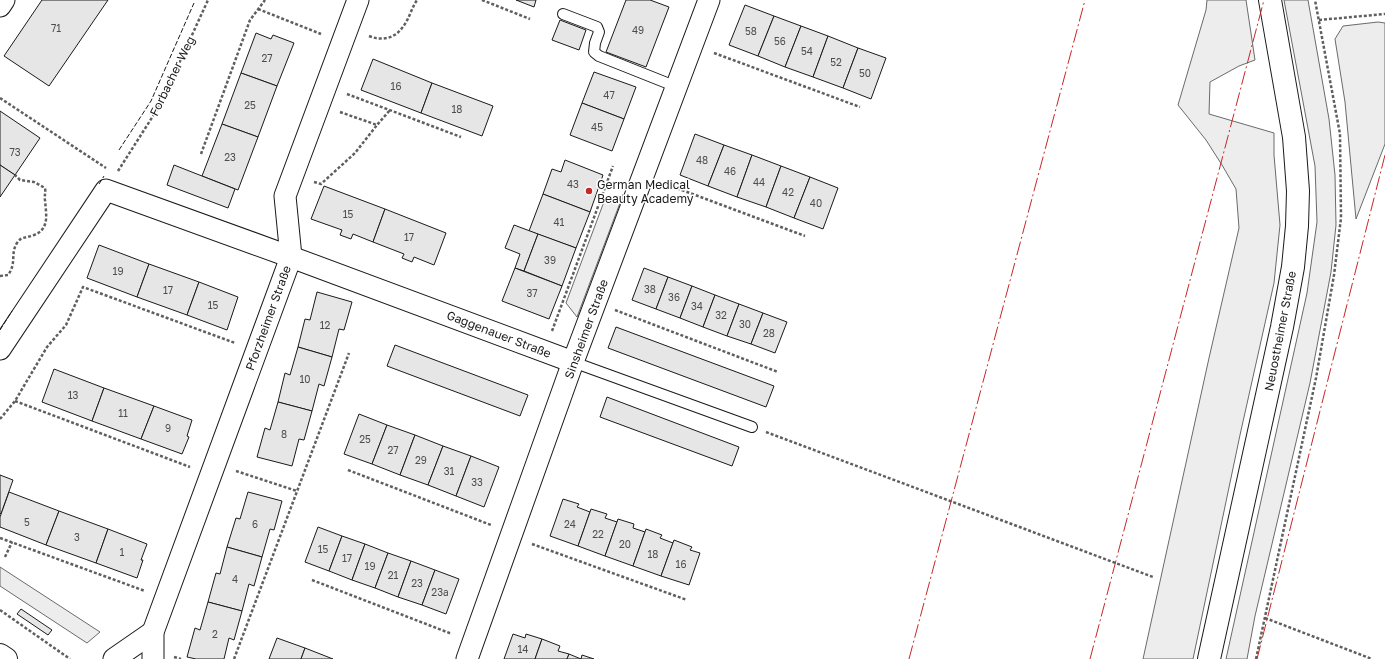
<svg xmlns="http://www.w3.org/2000/svg" width="1385" height="659" font-family="'Golos Text',sans-serif">
  <style>
    .built { fill: #ededed; stroke: #6a6a6a }
    .building { fill: #e6e6e6; stroke: #1a1a1a }
    .lines { fill: none; stroke-linecap: round; stroke-linejoin: round }
    .service-casing { stroke: #1a1a1a; stroke-width: 12 }
    .minor-casing { stroke: #1a1a1a; stroke-width: 23 }
    .secondary-casing { stroke: #1a1a1a; stroke-width: 24 }
    .path { stroke: #5f5f5f; stroke-width: 2.5; stroke-dasharray: 3 2; stroke-linecap: butt }
    .service { stroke: #fff; stroke-width: 10 }
    .minor { stroke: #fff; stroke-width: 21 }
    .secondary { stroke: #fff; stroke-width: 22 }
    .fence { stroke: #1a1a1a; stroke-width: 1; stroke-dasharray: 5 2; stroke-linecap: butt }
    .power { stroke: #c62828; stroke-width: 1; stroke-dasharray: 14 3 2 3; stroke-linecap: butt }
    .poi-dot { fill: #c62828; stroke: #fff; stroke-width: 1.5 }
    .labels { text-anchor: middle; dominant-baseline: central; stroke-width: 3; stroke-linejoin: round; paint-order: stroke }
    .number-label { font-size: 10px; fill: #4d4d4d }
    .street-label { font-size: 12px; fill: #1a1a1a; stroke: #fff }
    .poi-label { font-size: 12px; fill: #1a1a1a; stroke: #fff; text-anchor: start }
  </style>
  <rect width="100%" height="100%" fill="#fff"/>
  <g class="built">
    <path d="M1207,0h39l9,60 -16,6 -29,16 -1,32 65,19v22l6,70 -6,58 -34,152 -47,224h-50l66,-301 30,-130 -3,-39 -14,-24 -16,-25 -28,-35 28,-95z"/>
    <path d="M1284,0h24l21,119 6,56 1,50 -5,47 -21,111 -55,233 -8,43h-21l81,-366 10,-71 -2,-56z"/>
    <path d="M1378,22l7,1v121l-29,75 -11,-117 -10,-63 8,-13z"/>
    <path d="M623,195l-46,122 -11,-14 39,-104z"/>
    <path d="M0,567l100,65 -13,11 -87,-57z"/>
  </g>
  <g class="building">
    <path d="M42,0h66l-59,86 -45,-30z"/>
    <path d="M516,0h20l-2,7z"/>
    <path d="M626,0h24l19,7 -23,60 -40,-15z"/>
    <path d="M745,5l29,11 -16,40 -29,-11z"/>
    <path d="M774,16l27,10 -16,41 -27,-11z"/>
    <path d="M560,20l26,10 -7,20 -27,-10z"/>
    <path d="M801,26l27,10 -15,41 -28,-10z"/>
    <path d="M256,33l15,6 2,-4 21,8 -17,43 -36,-13z"/>
    <path d="M828,36l30,12 -15,40 -30,-11z"/>
    <path d="M858,48l28,10 -15,41 -28,-11z"/>
    <path d="M373,59l59,24 -11,30 -60,-23z"/>
    <path d="M594,72l42,15 -12,32 -42,-16z"/>
    <path d="M241,73l36,13 -19,51 -36,-13z"/>
    <path d="M432,83l61,23 -11,30 -61,-23z"/>
    <path d="M582,103l42,16 -12,32 -42,-16z"/>
    <path d="M0,111l40,27 -25,37 -15,-10z"/>
    <path d="M222,124l36,13 -20,53 -36,-14z"/>
    <path d="M695,134l29,11 -16,41 -28,-11z"/>
    <path d="M724,145l28,10 -15,42 -29,-11z"/>
    <path d="M752,155l29,11 -15,41 -29,-10z"/>
    <path d="M565,160l38,15 -13,37 -47,-18 9,-25 9,3z"/>
    <path d="M0,165l15,10 -15,22z"/>
    <path d="M174,165l61,24 -7,19 -61,-23z"/>
    <path d="M781,166l29,11 -16,41 -28,-11z"/>
    <path d="M810,177l28,11 -15,41 -29,-11z"/>
    <path d="M324,186l61,23 -12,33 -20,-8 -2,5 -11,-4 2,-5 -31,-11z"/>
    <path d="M543,194l47,18 -14,36 -47,-17z"/>
    <path d="M385,209l61,24 -12,32 -20,-8 -2,5 -10,-4 2,-4 -31,-12z"/>
    <path d="M514,225l24,9 -14,37 -9,-3 5,-14 -15,-6z"/>
    <path d="M538,234l38,14 -14,38 -38,-15z"/>
    <path d="M99,245l50,19 -12,33 -50,-19z"/>
    <path d="M149,264l50,18 -12,33 -50,-18z"/>
    <path d="M515,268l47,18 -13,33 -47,-18z"/>
    <path d="M644,268l24,9 -12,32 -24,-9z"/>
    <path d="M668,277l24,9 -12,32 -24,-9z"/>
    <path d="M199,282l39,15 -11,33 -40,-15z"/>
    <path d="M692,286l23,9 -12,32 -23,-9z"/>
    <path d="M317,292l35,10 -8,28 -5,-1 -7,28 -34,-10 7,-28 5,1z"/>
    <path d="M715,295l24,9 -12,32 -24,-9z"/>
    <path d="M739,304l24,9 -12,31 -24,-8z"/>
    <path d="M763,313l24,9 -12,31 -24,-9z"/>
    <path d="M616,327l158,59 -8,21 -158,-59z"/>
    <path d="M395,345l133,50 -8,21 -133,-50z"/>
    <path d="M298,347l34,10 -8,29 -5,-2 -7,27 -34,-9 7,-29 5,2z"/>
    <path d="M54,369l50,19 -12,33 -50,-19z"/>
    <path d="M104,388l50,18 -13,33 -49,-18z"/>
    <path d="M607,397l132,50 -7,19 -132,-49z"/>
    <path d="M278,402l34,9 -8,29 -5,-1 -7,27 -35,-9 8,-29 5,2z"/>
    <path d="M154,406l38,14 -5,16 2,1 -7,17 -41,-15z"/>
    <path d="M359,414l28,11 -15,39 -28,-10z"/>
    <path d="M387,425l28,10 -15,40 -28,-11z"/>
    <path d="M415,435l28,11 -15,39 -28,-10z"/>
    <path d="M443,446l28,10 -15,40 -28,-11z"/>
    <path d="M471,456l28,11 -15,40 -28,-11z"/>
    <path d="M0,475l13,5 -12,34 -1,-1z"/>
    <path d="M9,492l50,19 -13,34 -46,-18v-10z"/>
    <path d="M248,492l34,9 -8,29 -4,-1 -8,28 -35,-10 9,-29 4,1z"/>
    <path d="M563,499l16,5 -2,3 13,5 -12,34 -28,-10z"/>
    <path d="M591,509l16,5 -2,4 12,4 -12,34 -27,-10z"/>
    <path d="M59,511l49,18 -12,34 -50,-18z"/>
    <path d="M618,519l16,5 -1,4 12,4 -12,34 -28,-10z"/>
    <path d="M318,527l24,9 -13,35 -24,-9z"/>
    <path d="M108,529l39,15 -6,16h2l-6,18 -41,-15z"/>
    <path d="M646,529l16,6 -2,3 13,5 -12,33 -28,-10z"/>
    <path d="M342,536l23,8 -13,36 -23,-9z"/>
    <path d="M674,540l18,7 -2,3 10,3 -11,32 -28,-9z"/>
    <path d="M365,544l23,9 -13,35 -23,-8z"/>
    <path d="M227,547l35,10 -8,29 -5,-2 -7,27 -34,-9 8,-29 4,1z"/>
    <path d="M388,553l23,8 -13,36 -23,-9z"/>
    <path d="M411,561l24,9 -13,35 -24,-8z"/>
    <path d="M435,570l24,9 -13,35 -24,-9z"/>
    <path d="M208,602l34,9 -8,29 -5,-2 -5,21h-28l-9,-2 8,-29 5,2z"/>
    <path d="M21,609l31,21 -4,5 -31,-21z"/>
    <path d="M513,634l12,4 1,-4 16,5 -7,20h-31z"/>
    <path d="M277,638l28,10 -4,11h-32z"/>
    <path d="M542,639l18,7 -2,5 11,3 -2,5h-32z"/>
    <path d="M305,648l28,11h-32z"/>
    <path d="M569,654l12,5 1,-4 12,4h-27z"/>
  </g>
  <g class="lines">
    <defs>
      <g id="service">
        <path d="M563,14l34,13 2,5 -4,11 -1,9 5,4 78,31"/>
        <path d="M573,362l179,65"/>
      </g>
      <g id="minor">
        <path d="M0,6l4,-6"/>
        <path d="M0,349l106,-159 185,67 282,105"/>
        <path d="M114,659l39,-27"/>
        <path d="M153,659v-27l138,-375 -6,-61 73,-196"/>
        <path d="M467,659l106,-297 136,-362"/>
      </g>
      <g id="secondary">
        <path d="M0,655l6,4"/>
        <path d="M1209,659l73,-332 11,-60 4,-41 1,-35 -4,-54 -24,-137"/>
      </g>
    </defs>
    <use href="#service" class="service-casing"/>
    <use href="#minor" class="minor-casing"/>
    <use href="#secondary" class="secondary-casing"/>
    <g class="path">
      <path d="M482,0l48,19"/>
      <path d="M258,9l63,25"/>
      <path d="M1319,20l66,-6"/>
      <path d="M369,36c12,5 25,3 33,-8 7,-8 9,-19 15,-28"/>
      <path d="M714,53l146,54"/>
      <path d="M347,94l114,43"/>
      <path d="M0,98l106,70"/>
      <path d="M340,112l37,13 13,-15"/>
      <path d="M201,154l49,-134 15,-20"/>
      <path d="M118,171l42,-66 48,-105"/>
      <path d="M314,182l7,2 34,-31 22,-28"/>
      <path d="M663,183l142,53"/>
      <path d="M0,276l8,-1c9,-12 2,-21 9,-32 4,-7 11,-5 17,-8 16,-6 12,-21 11,-35 -1,-4 1,-7 0,-12l-11,-6 -14,-2 -5,-5"/>
      <path d="M615,310l163,62"/>
      <path d="M552,331l61,-165"/>
      <path d="M15,401l175,66"/>
      <path d="M0,419l15,-18 32,-54 19,-22 17,-38 152,56"/>
      <path d="M766,432l387,145"/>
      <path d="M348,470l143,55"/>
      <path d="M236,471l61,20"/>
      <path d="M0,538l145,53"/>
      <path d="M532,544l155,56"/>
      <path d="M5,557l7,-15"/>
      <path d="M312,580l140,54"/>
      <path d="M0,610l70,49"/>
      <path d="M1265,618l107,41"/>
      <path d="M174,657l7,2"/>
      <path d="M234,659l115,-306"/>
      <path d="M1256,659l60,-281 18,-103 7,-57 -1,-84 -25,-134"/>
    </g>
    <use href="#service" class="service"/>
    <use href="#minor" class="minor"/>
    <use href="#secondary" class="secondary"/>
    <g class="fence">
      <path d="M119,150l32,-49 43,-98"/>
      <path d="M99,184l5,-8"/>
      <path d="M0,330l12,-19"/>
    </g>
    <g class="power">
      <path d="M909,659l176,-659"/>
      <path d="M1090,659l174,-659"/>
      <path d="M1257,659l128,-504"/>
    </g>
  </g>
  <circle class="poi-dot" cx="589" cy="191" r="4"/>
  <g class="labels">
    <g class="number-label">
      <text x="56" y="28">71</text>
      <text x="638" y="30">49</text>
      <text x="751" y="31">58</text>
      <text x="780" y="41">56</text>
      <text x="807" y="51">54</text>
      <text x="267" y="58">27</text>
      <text x="836" y="62">52</text>
      <text x="865" y="73">50</text>
      <text x="396" y="86">16</text>
      <text x="609" y="95">47</text>
      <text x="250" y="105">25</text>
      <text x="457" y="109">18</text>
      <text x="597" y="127">45</text>
      <text x="15" y="152">73</text>
      <text x="230" y="157">23</text>
      <text x="702" y="160">48</text>
      <text x="730" y="171">46</text>
      <text x="759" y="182">44</text>
      <text x="573" y="184">43</text>
      <text x="788" y="192">42</text>
      <text x="816" y="203">40</text>
      <text x="348" y="214">15</text>
      <text x="559" y="222">41</text>
      <text x="409" y="237">17</text>
      <text x="550" y="260">39</text>
      <text x="118" y="271">19</text>
      <text x="650" y="289">38</text>
      <text x="168" y="290">17</text>
      <text x="532" y="293">37</text>
      <text x="674" y="297">36</text>
      <text x="213" y="305">15</text>
      <text x="697" y="306">34</text>
      <text x="721" y="315">32</text>
      <text x="745" y="324">30</text>
      <text x="325" y="325">12</text>
      <text x="769" y="333">28</text>
      <text x="305" y="379">10</text>
      <text x="73" y="395">13</text>
      <text x="123" y="413">11</text>
      <text x="168" y="428">9</text>
      <text x="284" y="434">8</text>
      <text x="365" y="439">25</text>
      <text x="393" y="450">27</text>
      <text x="421" y="460">29</text>
      <text x="449" y="471">31</text>
      <text x="477" y="482">33</text>
      <text x="27" y="522">5</text>
      <text x="255" y="524">6</text>
      <text x="570" y="524">24</text>
      <text x="598" y="534">22</text>
      <text x="77" y="537">3</text>
      <text x="625" y="544">20</text>
      <text x="323" y="549">15</text>
      <text x="122" y="552">1</text>
      <text x="653" y="554">18</text>
      <text x="347" y="558">17</text>
      <text x="681" y="564">16</text>
      <text x="370" y="566">19</text>
      <text x="393" y="575">21</text>
      <text x="235" y="579">4</text>
      <text x="417" y="583">23</text>
      <text x="440" y="592">23a</text>
      <text x="215" y="634">2</text>
      <text x="523" y="649">14</text>
    </g>
    <g class="street-label">
      <text transform="translate(172 76) rotate(-64)">Forbacher Weg</text>
      <text transform="translate(268 318) rotate(-70)">Pforzheimer Straße</text>
      <text transform="translate(586 329) rotate(-70)">Sinsheimer Straße</text>
      <text transform="translate(1280 331) rotate(-79)">Neuostheimer Straße</text>
      <text transform="translate(499 334) rotate(21)">Gaggenauer Straße</text>
    </g>
    <g class="poi-label">
      <text x="597" y="184">German Medical<tspan x="597" dy="14">Beauty Academy</tspan></text>
    </g>
  </g>
</svg>
